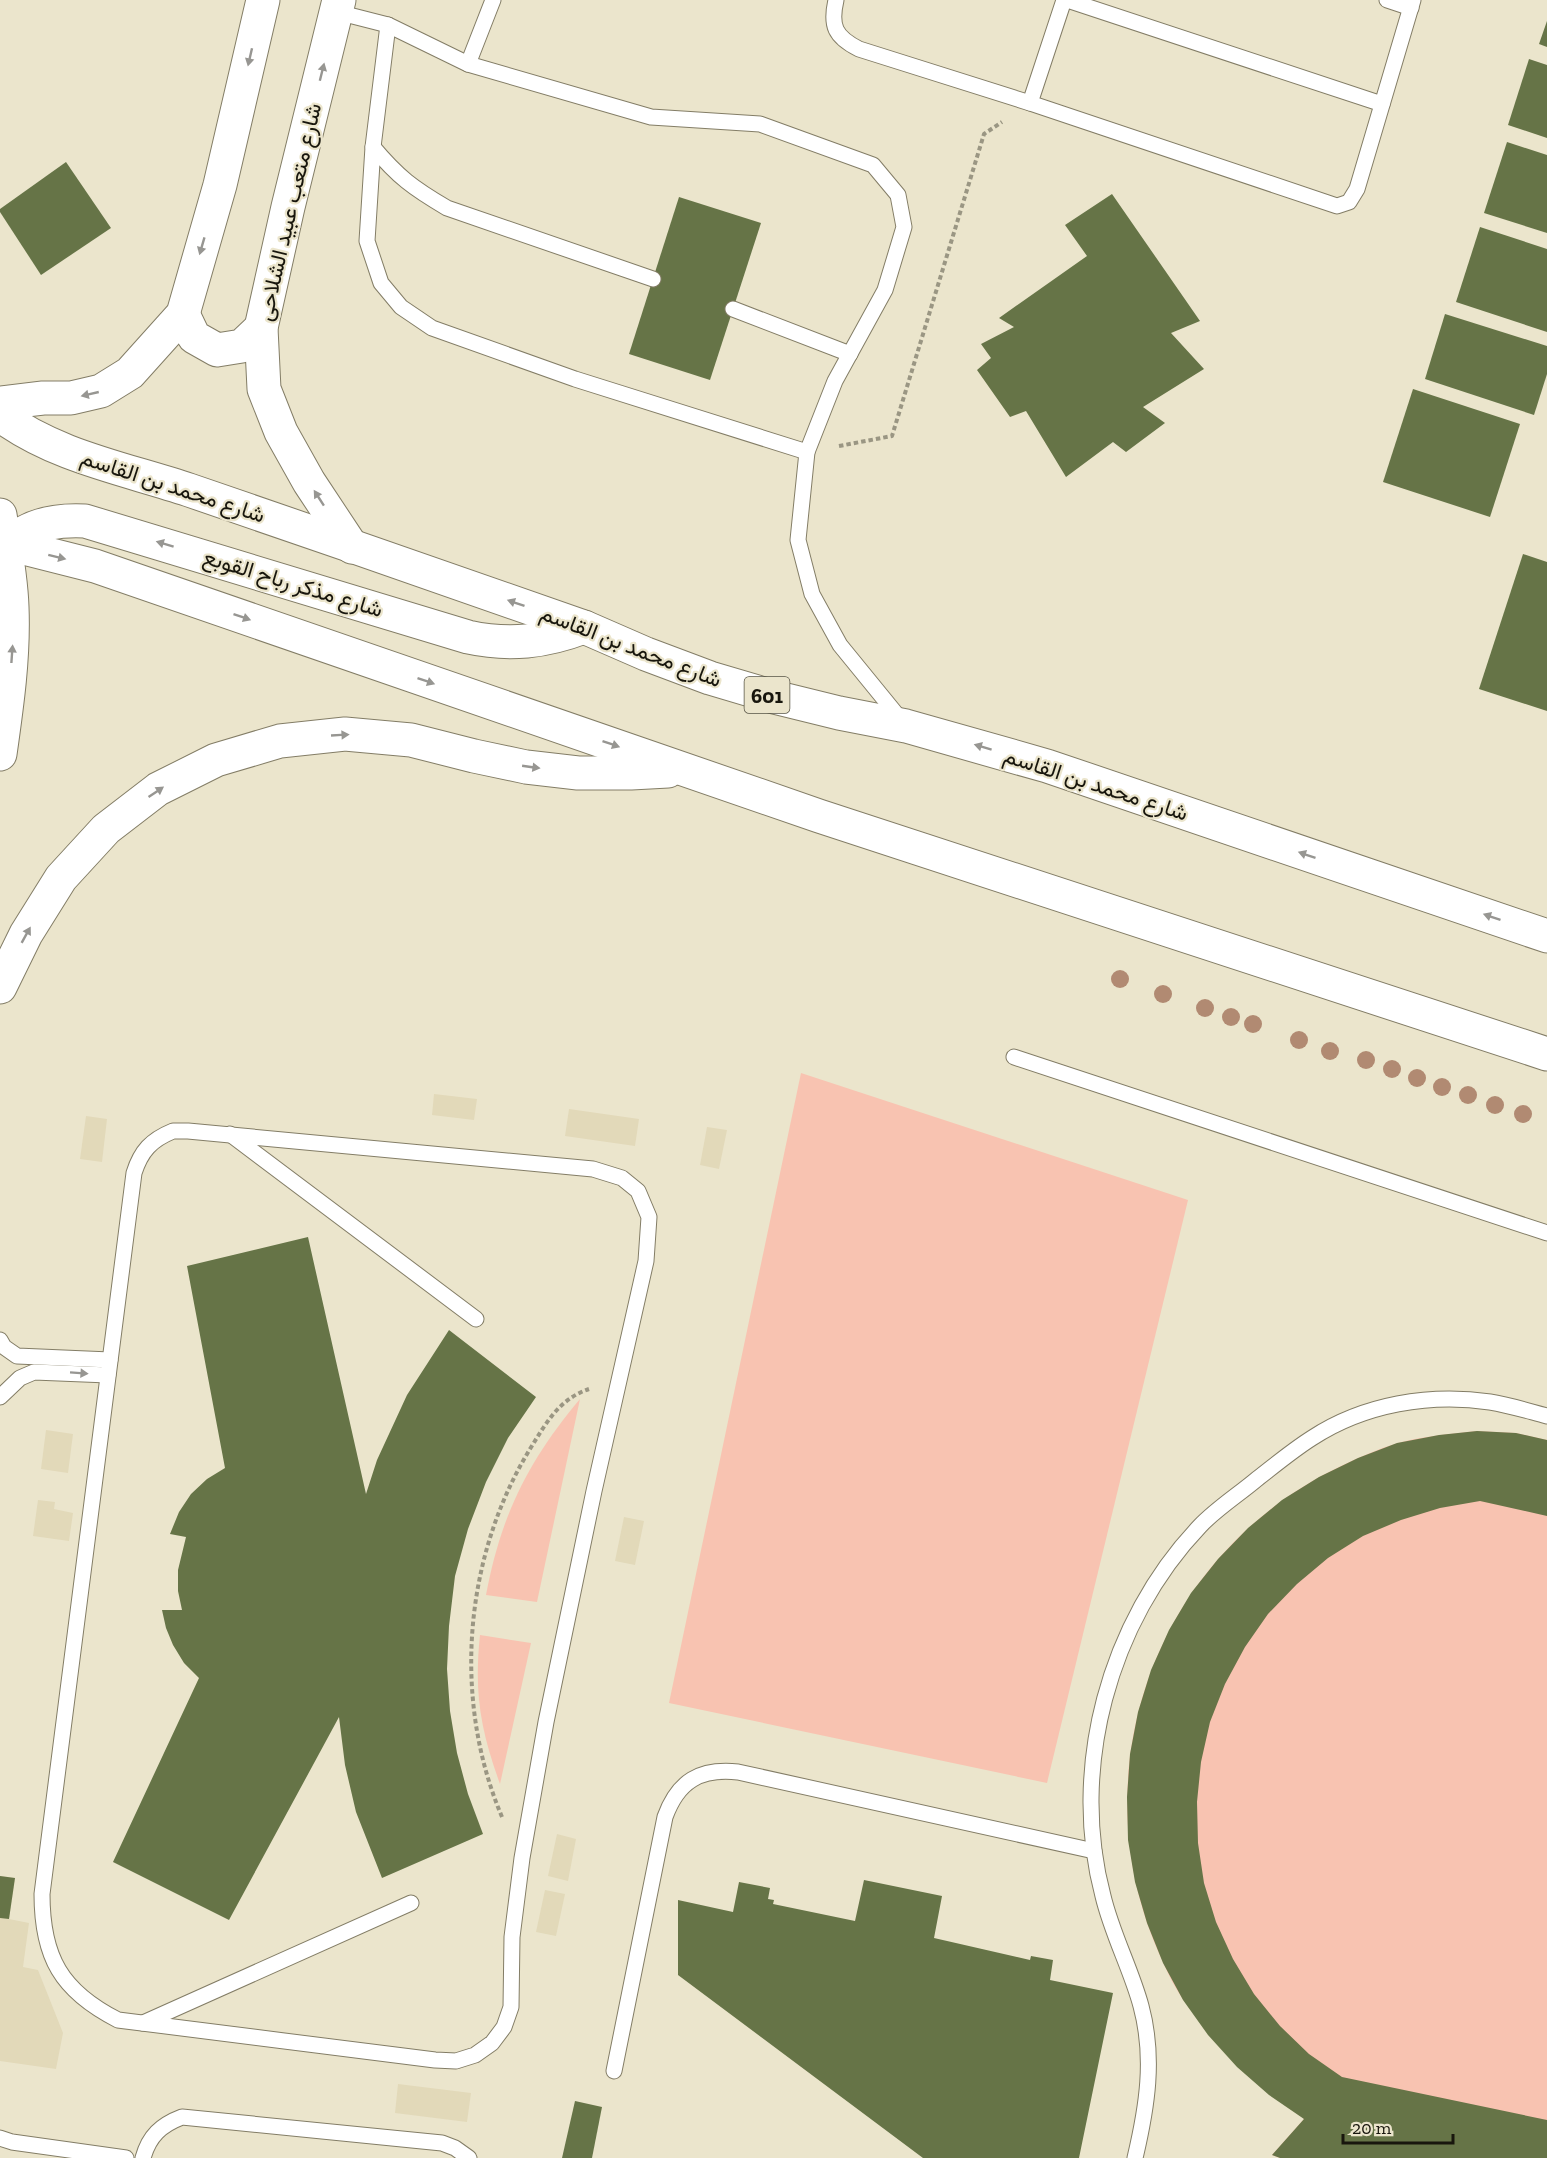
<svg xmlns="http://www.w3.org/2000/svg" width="1547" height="2158" font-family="'Zilla Slab',Vazirmatn,serif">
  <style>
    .built { fill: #e2d9b9 }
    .green { fill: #f8c3b1 }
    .building { fill: #667447 }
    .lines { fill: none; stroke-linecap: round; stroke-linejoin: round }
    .service-casing { stroke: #837d66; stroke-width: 17 }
    .tertiary-casing { stroke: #837d66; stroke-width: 35 }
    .primary-casing { stroke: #837d66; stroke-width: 35 }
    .path { stroke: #9a9683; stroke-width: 4; stroke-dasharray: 4.5 3; stroke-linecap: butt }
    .service { stroke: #fff; stroke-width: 15 }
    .tertiary { stroke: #fff; stroke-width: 33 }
    .primary { stroke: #fff; stroke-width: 33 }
    .tree { fill: #b18a72 }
    .oneway { fill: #979692 }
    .labels { text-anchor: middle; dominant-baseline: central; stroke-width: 4.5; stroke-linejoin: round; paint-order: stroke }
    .shield { fill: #ebe5cc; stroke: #575446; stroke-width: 1.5 }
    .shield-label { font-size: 21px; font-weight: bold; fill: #18160d }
    .street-label { font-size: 22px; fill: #18160d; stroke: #ebe5cc }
  </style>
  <rect width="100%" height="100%" fill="#ebe5cc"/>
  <g class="built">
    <path d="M434,1094l43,5 -3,21 -42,-5z"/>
    <path d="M569,1109l70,10 -4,27 -70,-10z"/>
    <path d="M86,1116l21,3 -5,43 -22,-3z"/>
    <path d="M707,1127l20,3 -8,39 -19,-4z"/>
    <path d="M46,1430l27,4 -5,39 -27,-4z"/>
    <path d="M38,1500l17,2 -1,7 19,4 -4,28 -36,-5z"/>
    <path d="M624,1517l20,4 -9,44 -20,-4z"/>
    <path d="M557,1834l19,5 -8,42 -20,-5z"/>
    <path d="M0,1876l15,2 -6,41 20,4 -6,44 15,3 25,63 -7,36 -56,-8z"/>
    <path d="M545,1890l20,4 -9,42 -20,-4z"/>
    <path d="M398,2084l73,9 -4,29 -72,-9z"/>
  </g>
  <g class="green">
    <path d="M801,1073l387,127 -141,583 -378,-80z"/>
    <path d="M580,1399l-43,203 -51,-7c15,-80 42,-134 94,-196z"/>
    <path d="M1477,1431l39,2 31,7v718h-267l-8,-3 32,-36c-28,-28 -56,-55 -84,-83 -12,-12 -27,-23 -37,-37 -8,-11 -15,-25 -20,-37 -88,-187 -8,-408 178,-496 18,-9 37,-17 57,-23 26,-7 52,-9 79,-12z"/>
    <path d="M480,1635l51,8 -31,141c-20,-55 -26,-92 -20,-149z"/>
  </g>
  <g class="building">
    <path d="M1547,21v26l-8,-3z"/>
    <path d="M1529,59l18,6v73l-39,-13z"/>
    <path d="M1507,142l40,13v78l-63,-20z"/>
    <path d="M66,162l45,66 -70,47 -41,-63v-3z"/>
    <path d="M1112,194l88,127 -29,12 33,36 -61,38 22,16 -39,29 -13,-10 -47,35 -40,-66 -16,6 -33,-47 14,-12 -10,-14 33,-17 -15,-9 88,-62 -22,-31z"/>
    <path d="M679,197l82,26 -51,157 -81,-26z"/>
    <path d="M1480,227l67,22v83l-91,-30z"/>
    <path d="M1445,314l102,32v28l-13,41 -109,-36z"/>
    <path d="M1413,389l107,35 -30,93 -107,-35z"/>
    <path d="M1523,554l24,8v149l-68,-22z"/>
    <path d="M308,1237l58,257 11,-34 30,-65 42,-65 87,67 -28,41 -22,44 -18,47 -13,47 -6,50 -2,43 3,42 7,42 11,41 15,40 -101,44 -26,-66 -11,-47 -6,-48 -110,203 -116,-58 86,-184 -15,-15 -11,-18 -7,-17 -4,-18h20l-4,-19v-21l8,-33 -16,-3 9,-22 12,-18 16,-15 18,-11 -38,-202z"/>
    <path d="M1477,1431l39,2 31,7v76l-67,-15 -40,7 -39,12 -38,16 -35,22 -31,26 -29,30 -23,33 -20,37 -15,38 -9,40 -4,40 1,41 6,40 12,39 17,37 21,35 26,32 29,28 33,23 205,43v38h-267l-8,-3 32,-36 -35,-24 -32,-28 -29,-32 -25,-35 -20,-37 -16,-40 -12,-41 -7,-42 -1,-43 3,-43 8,-42 13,-42 18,-40 22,-37 27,-34 30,-31 34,-28 37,-23 39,-19 39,-15 42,-8z"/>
    <path d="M0,1876l15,2 -6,41 -9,-1z"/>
    <path d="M864,1880l78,16 -8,42 96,22 1,-4 22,4 -3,20 63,13 -34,165h-156l-245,-183v-75l55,12 6,-30 31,6 -2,11 6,1 -1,4 82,17z"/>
    <path d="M575,2101l27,6 -10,51h-30z"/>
  </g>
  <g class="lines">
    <defs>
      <g id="service">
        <path d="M836,0c-6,26 -1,37 23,49l171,54"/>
        <path d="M1064,0l-34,103 307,103 12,-4 8,-13 56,-189"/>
        <path d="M1067,0l315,104"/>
        <path d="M1387,0l24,8"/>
        <path d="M337,12l51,13 80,39 183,53 109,7 113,41 25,30 6,32 -19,63 -50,91 -28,71 -9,88 14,54 28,51 62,76"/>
        <path d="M388,25l-15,122 -6,94 14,42 20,24 31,21 143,51 232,73"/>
        <path d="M468,64l25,-64"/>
        <path d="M373,147c25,30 40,41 74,61l206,71"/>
        <path d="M733,309l117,45"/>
        <path d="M1014,1057l533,176"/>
        <path d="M173,1131h15l405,38 29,9 16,13 11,26 -3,44 -52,230 -48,231 -24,136 -10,79 -1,70 -7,20 -12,16 -17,12 -19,6 -21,-1 -317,-40c-57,-29 -76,-63 -76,-126l92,-721c7,-22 17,-33 39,-42z"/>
        <path d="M230,1134l246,185"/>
        <path d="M0,1340l4,7 13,9 93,4"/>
        <path d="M0,1397l20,-19 14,-6 74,3"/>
        <path d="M143,2023l268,-120"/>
        <path d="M614,2071l51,-254c13,-36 35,-49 73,-45l356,79"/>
        <path d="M0,2138l12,4 114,16"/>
        <path d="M143,2158c6,-22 18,-33 39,-41l260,26 13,5 14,10"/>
        <path d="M1135,2158c12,-51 20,-100 6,-152 -10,-37 -29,-72 -38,-110 -34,-127 6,-275 97,-370 16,-17 38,-31 57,-47 18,-14 36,-29 55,-41 52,-34 118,-45 178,-36 19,3 38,9 57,14"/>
      </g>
      <g id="tertiary">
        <path d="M339,0l-51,207 -27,121 3,61 17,43 28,50 43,65"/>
        <path d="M183,314l11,23 23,13 25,-4 19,-18"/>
        <path d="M0,403l43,-5h28l30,-7 29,-18 53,-59 37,-129 43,-185"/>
        <path d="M0,515c5,30 11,61 12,92 2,49 -5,98 -12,147"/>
        <path d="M0,546c9,-4 16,-10 25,-14 18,-10 40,-12 60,-11l383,116c41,9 77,5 116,-10"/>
      </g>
      <g id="primary">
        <path d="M0,415c54,41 126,54 189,75 132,45 263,91 395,137l62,27 64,24 64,19 65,16 67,13 141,40 500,170"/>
        <path d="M0,542l95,24 724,250 728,238"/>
        <path d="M0,987l26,-53 35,-56 45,-49 52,-40 58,-29 64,-19 65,-7 66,6 63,16 52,11 52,6h53l37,-2"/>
      </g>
    </defs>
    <use href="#service" class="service-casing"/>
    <use href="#tertiary" class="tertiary-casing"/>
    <use href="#primary" class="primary-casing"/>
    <g class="path">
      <path d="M839,446l53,-10 92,-302 18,-12"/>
      <path d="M502,1817c-50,-118 -38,-260 28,-368 16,-26 29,-50 59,-60"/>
    </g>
    <use href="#service" class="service"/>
    <use href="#tertiary" class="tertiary"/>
    <use href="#primary" class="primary"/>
  </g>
  <g class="tree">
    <circle cx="1120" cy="979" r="9"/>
    <circle cx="1163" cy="994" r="9"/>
    <circle cx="1205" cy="1008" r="9"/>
    <circle cx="1231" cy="1017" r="9"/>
    <circle cx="1253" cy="1024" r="9"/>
    <circle cx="1299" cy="1040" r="9"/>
    <circle cx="1330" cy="1051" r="9"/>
    <circle cx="1366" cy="1060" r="9"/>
    <circle cx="1392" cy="1069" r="9"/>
    <circle cx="1417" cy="1078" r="9"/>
    <circle cx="1442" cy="1087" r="9"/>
    <circle cx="1468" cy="1095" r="9"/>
    <circle cx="1495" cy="1105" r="9"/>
    <circle cx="1523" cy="1114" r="9"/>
  </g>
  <defs><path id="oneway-solid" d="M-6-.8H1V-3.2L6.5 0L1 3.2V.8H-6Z" transform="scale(1.5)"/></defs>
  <g class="oneway">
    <use href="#oneway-solid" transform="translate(250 57) rotate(103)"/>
    <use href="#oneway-solid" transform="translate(322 72) rotate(-76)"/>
    <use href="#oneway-solid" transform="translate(202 246) rotate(106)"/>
    <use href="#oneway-solid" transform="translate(90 394) rotate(167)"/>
    <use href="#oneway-solid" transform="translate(319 498) rotate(-123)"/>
    <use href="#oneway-solid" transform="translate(165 544) rotate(-163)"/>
    <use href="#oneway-solid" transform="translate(57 557) rotate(14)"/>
    <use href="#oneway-solid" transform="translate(516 603) rotate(-161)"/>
    <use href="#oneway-solid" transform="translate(242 617) rotate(19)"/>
    <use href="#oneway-solid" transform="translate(12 654) rotate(-86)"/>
    <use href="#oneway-solid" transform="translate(426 681) rotate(19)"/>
    <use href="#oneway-solid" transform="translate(340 735) rotate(-3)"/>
    <use href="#oneway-solid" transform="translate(611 744) rotate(19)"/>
    <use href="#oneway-solid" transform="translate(983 747) rotate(-163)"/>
    <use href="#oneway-solid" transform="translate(531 767) rotate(8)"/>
    <use href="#oneway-solid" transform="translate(156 792) rotate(-34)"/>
    <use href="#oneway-solid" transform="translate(1307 855) rotate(-161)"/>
    <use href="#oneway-solid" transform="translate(1492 917) rotate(-161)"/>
    <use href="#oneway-solid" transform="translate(26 935) rotate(-61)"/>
    <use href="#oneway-solid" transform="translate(79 1373) rotate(4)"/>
  </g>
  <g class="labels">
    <rect class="shield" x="744.5" y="677" width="45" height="36" rx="4.5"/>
    <g class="shield-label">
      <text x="767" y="695">601</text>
    </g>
    <g class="street-label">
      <text transform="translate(289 212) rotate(-77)">شارع متعب عبيد الشلاحى</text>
      <text transform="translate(173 486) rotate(18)">شارع محمد بن القاسم</text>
      <text transform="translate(293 583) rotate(17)">شارع مذكر رباح القوبع</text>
      <text transform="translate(631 646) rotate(21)">شارع محمد بن القاسم</text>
      <text transform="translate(1096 784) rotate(18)">شارع محمد بن القاسم</text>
    </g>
  </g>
  <path d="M1343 2134v9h110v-9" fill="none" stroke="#18160d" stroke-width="3"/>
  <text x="1352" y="2134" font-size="18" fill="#18160d" stroke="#ebe5cc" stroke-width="4.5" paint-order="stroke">20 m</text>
</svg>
